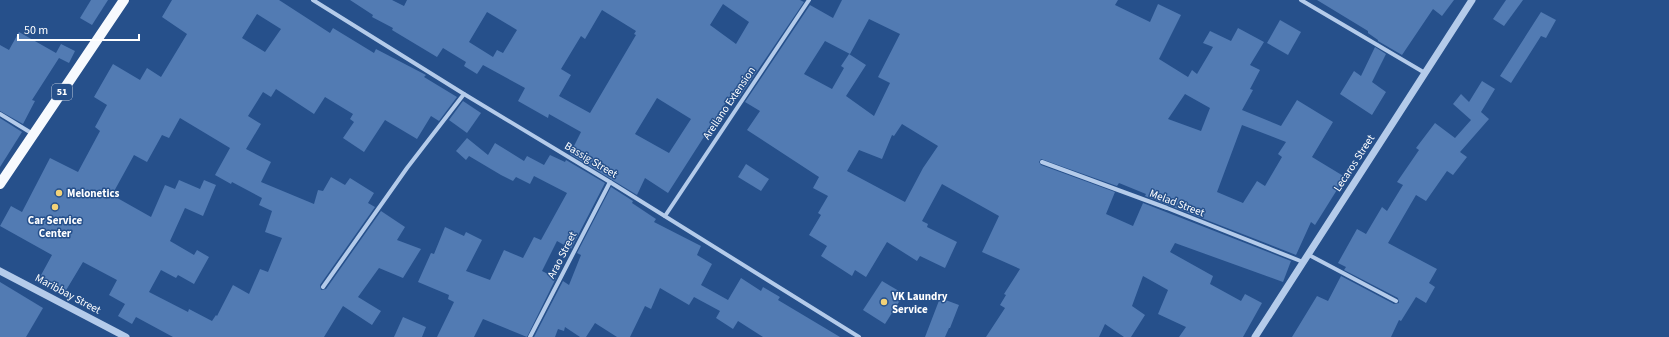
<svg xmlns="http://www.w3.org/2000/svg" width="1669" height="337" font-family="'Source Sans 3',sans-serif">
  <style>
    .building { fill: #527bb3; fill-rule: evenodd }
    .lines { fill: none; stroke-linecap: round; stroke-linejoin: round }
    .minor { stroke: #b4cbea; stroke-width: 4 }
    .tertiary { stroke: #b4cbea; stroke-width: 7 }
    .primary { stroke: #f7fafe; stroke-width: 10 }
    .poi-dot { fill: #f3d278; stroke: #26508b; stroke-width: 1.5 }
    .labels { text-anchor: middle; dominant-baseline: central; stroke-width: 3; stroke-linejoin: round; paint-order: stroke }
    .shield { fill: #26508b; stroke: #becadc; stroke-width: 1 }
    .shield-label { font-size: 10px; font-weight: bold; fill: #fff }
    .street-label { font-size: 11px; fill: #fff; stroke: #26508b }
    .poi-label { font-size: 11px; font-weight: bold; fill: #fff; stroke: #26508b; text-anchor: start }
  </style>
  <rect width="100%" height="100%" fill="#26508b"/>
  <g class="building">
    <path d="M91,0h17l-16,25 -12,-7z"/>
    <path d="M172,0h107l51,33 3,-5 41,25 2,-4 50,26 -2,2 33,20 -18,24 -8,-5 -14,23 -32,-19 -21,32 -21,-14 11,-16 -4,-3 3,-5 -28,-17 -11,17 -38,-25 -5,8 -8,-5 -15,24 13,8 -15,25 25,13 -10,20 53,22 4,-14 5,1 8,-14 14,8 5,-7 24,15 -6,10 7,4 -55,78 1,5 5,-1 55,-78 24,16 -8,13 24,9 -18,29 -24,-10 -21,29 23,14 -9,14 -29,-19 -19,31h-151l-37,-20 -4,7 -14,-8 7,-12 -16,-9 8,-15 -34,-18 -18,30 -25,-15 12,-22 -52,-29 11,-20 11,6 28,-54 28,14 22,-41 -5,-4 12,-22 -13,-8 19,-33 27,16 7,-12 14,9 26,-43 -25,-17zM257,14l24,15 -16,23 -23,-14zM180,118l50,30 -15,27 16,9 1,-2 30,16 -3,7 13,6 -7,21 17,6 -14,34 -8,-3 -11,25 -16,-9 -16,31 -1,-1 -4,6 -23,-12 -1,3 -39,-20 12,-22 15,8 2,-3 16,9 15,-27 -12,-7 -3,5 -24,-14 15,-33 18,8 13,-31 -12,-5 -4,9 -21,-9 -4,9 -10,-4 -14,32 -39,-22 22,-40 13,7 15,-27 7,3z"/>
    <path d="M350,0h42l12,6 3,-6h393l4,2 -65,96 -7,-5 -64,100 -23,-15 -8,17 -67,-41 11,-22 -32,-18 -1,4 -30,-17 7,-13 -42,-23 -6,9 -13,-8 2,-4 -23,-14 -6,9 -45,-27 1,-2 -21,-11 1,-2zM723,4l26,18 -13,22 -26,-19zM602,10l34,21 -2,3 2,1 -46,78 -31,-17 12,-21 -10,-6 20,-33 4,3zM487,12l30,18 -14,23 -6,-3 -4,7 -24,-15zM657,98l34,21 -22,34 -34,-19z"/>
    <path d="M842,0h276l-3,5 35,17 8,-18 23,11 -22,44 29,18 4,-7 5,4 16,-27 -10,-4 7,-12 21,10 7,-13 26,14 -14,23 10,5 -10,19 3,1 -11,20 39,16 16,-26 36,22 -21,35 33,20 -30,48 -4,-3 -15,33 -151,-59 1,-2 -27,-11 -2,3 -76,-27 -2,3 2,3 74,27 -9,22 27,12 10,-23 148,58 -8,21 -108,-39 -5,9 43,24 -3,8 31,17 4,-7 17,9 -19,34h-64l7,-10 -28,-13 10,-24 -25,-14 -11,30 13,9 -14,22h-7l-19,-13 -6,13h-113l19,-29 -5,-3 6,-10 -2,-1 16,-25 -38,-17 17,-36 -57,-32 -20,37 6,3 -1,3 30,15 -12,26 -25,-12 -3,5 -30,-19 -21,35 -11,-7 -3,6 -31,-20 6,-10 -18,-11 12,-20 -3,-2 10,-17 -15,-8 6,-11 -72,-47 13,-19 -15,-9 65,-97 23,13zM869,19l31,15 -22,43 12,6 -16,33 -28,-20 20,-31 -17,-11 -8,12 3,2 -12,21 -28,-15 21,-33 25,13zM1185,94l25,14 -9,23 -33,-12zM902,124l36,22 -15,22 -18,34 -58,-31 12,-21 23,9 10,-24 2,1zM1242,125l44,17 -8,12 4,3 -17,29 -8,-5 -14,22 -26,-11z"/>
    <path d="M1317,0h137l-12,16 -9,-7 -31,46 -24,-14v-1l-10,-7v-2z"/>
    <path d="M1506,0h17l-19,26 -11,-7z"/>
    <path d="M1541,12l15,8 -10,18 -5,-2 -30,47 -11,-7z"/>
    <path d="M1280,20l21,12 -13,23 -21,-12z"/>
    <path d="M19,32l37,21 5,-9 14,7 -6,12 -10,-5 -27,42 3,1 -12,23 -23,-13v-66l9,5z"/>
    <path d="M1375,47l11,7 -14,28 14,10 -14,23 -32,-21 14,-23 7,5z"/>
    <path d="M1482,81l13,8 -14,23 8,7 -29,33 7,5 -14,18 -6,-4 -21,30 -10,-6 -28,48 49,26 -8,14 6,4 -9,16 -10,-6 -15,24 -2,-1 -8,17h-99l25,-41 11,5 13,-25 53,28 5,-1 -1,-5 -54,-28 2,-3 -8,-4 19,-34 9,5 16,-27 5,4 16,-26 -6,-3 22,-32 -3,-2 19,-25 20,15 16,-18 -18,-16 8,-10 8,8z"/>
    <path d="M463,101l18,12 -14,20 -18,-13z"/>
    <path d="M0,118l22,14 -22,35z"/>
    <path d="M467,138l21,17 7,-12 29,18 3,-5 17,9 6,-10 15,7 1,-2 39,23 -34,66 -14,-8 -15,30 14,7 -29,59 -44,-18 -9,18h-37l17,-35 -6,-3 1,-4 -31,-13 13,-29 3,1 11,-27 19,9 2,-4 16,8 -16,31 24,9 14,-30 19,8 11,-21 7,3 26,-47 -33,-17 -4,8 -14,-7 -3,4 -12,-6 -32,-19 -3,4 -10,-9z"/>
    <path d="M746,164l23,15 -8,12 -23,-14z"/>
    <path d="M611,187l22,14 -1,2 24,16 -2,3 47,24 -4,9 15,9 -11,21 27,15 13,-22 20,13 2,-4 17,10 -2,3 62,37h-77l-25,-16 -5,8 -17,-11 4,-7 -26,-14 -5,8 -29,-17 -9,21 -6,-3 -15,31h-13l-22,-14 -9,14h-6l-15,-10 -1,4 -6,-2 -3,8h-21l29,-56 6,4 12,-30 -4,-2z"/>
    <path d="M882,281l22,13 -19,30 -22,-14z"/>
    <path d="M0,282l43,26 -17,29h-26z"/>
    <path d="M940,298l19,7 -9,23h-1l-4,9h-20z"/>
    <path d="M403,317l23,10 -4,10h-28z"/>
  </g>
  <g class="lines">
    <g class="minor">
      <path d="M313,0l151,94 146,88 249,155"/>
      <path d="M1301,0l124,73"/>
      <path d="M0,114l33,20"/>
      <path d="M1042,162l125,46 136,54"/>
      <path d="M665,216l144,-216"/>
      <path d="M1309,255l87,46"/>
      <path d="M323,287l84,-119 57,-74"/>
      <path d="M530,337l80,-155"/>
    </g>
    <g class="tertiary">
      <path d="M0,271l126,66"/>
      <path d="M1255,337l217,-337"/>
    </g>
    <path class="primary" d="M0,184l124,-184"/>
  </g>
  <g class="poi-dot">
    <circle cx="59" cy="193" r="4"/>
    <circle cx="55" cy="207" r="4"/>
    <circle cx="884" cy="302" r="4"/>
  </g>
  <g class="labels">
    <rect class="shield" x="52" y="84" width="20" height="16" rx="3"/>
    <g class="shield-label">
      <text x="62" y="92">51</text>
    </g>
    <g class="street-label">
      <text transform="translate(729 103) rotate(-56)">Arellano Extension</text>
      <text transform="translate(591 160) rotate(31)">Bassig Street</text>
      <text transform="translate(1354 163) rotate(-57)">Lecaros Street</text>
      <text transform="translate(1177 203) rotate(21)">Melad Street</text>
      <text transform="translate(562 255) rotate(-63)">Arao Street</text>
      <text transform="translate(68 294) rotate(28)">Maribbay Street</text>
    </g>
    <g class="poi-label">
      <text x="67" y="193">Melonetics</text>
      <text x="55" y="220" text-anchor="middle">Car Service<tspan x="55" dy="13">Center</tspan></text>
      <text x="892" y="296">VK Laundry<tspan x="892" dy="13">Service</tspan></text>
    </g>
  </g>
  <path d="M18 34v6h121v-6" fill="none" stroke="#ffffff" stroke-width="2"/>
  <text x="24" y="34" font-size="12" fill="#ffffff" stroke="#26508b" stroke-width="3" paint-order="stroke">50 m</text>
</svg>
